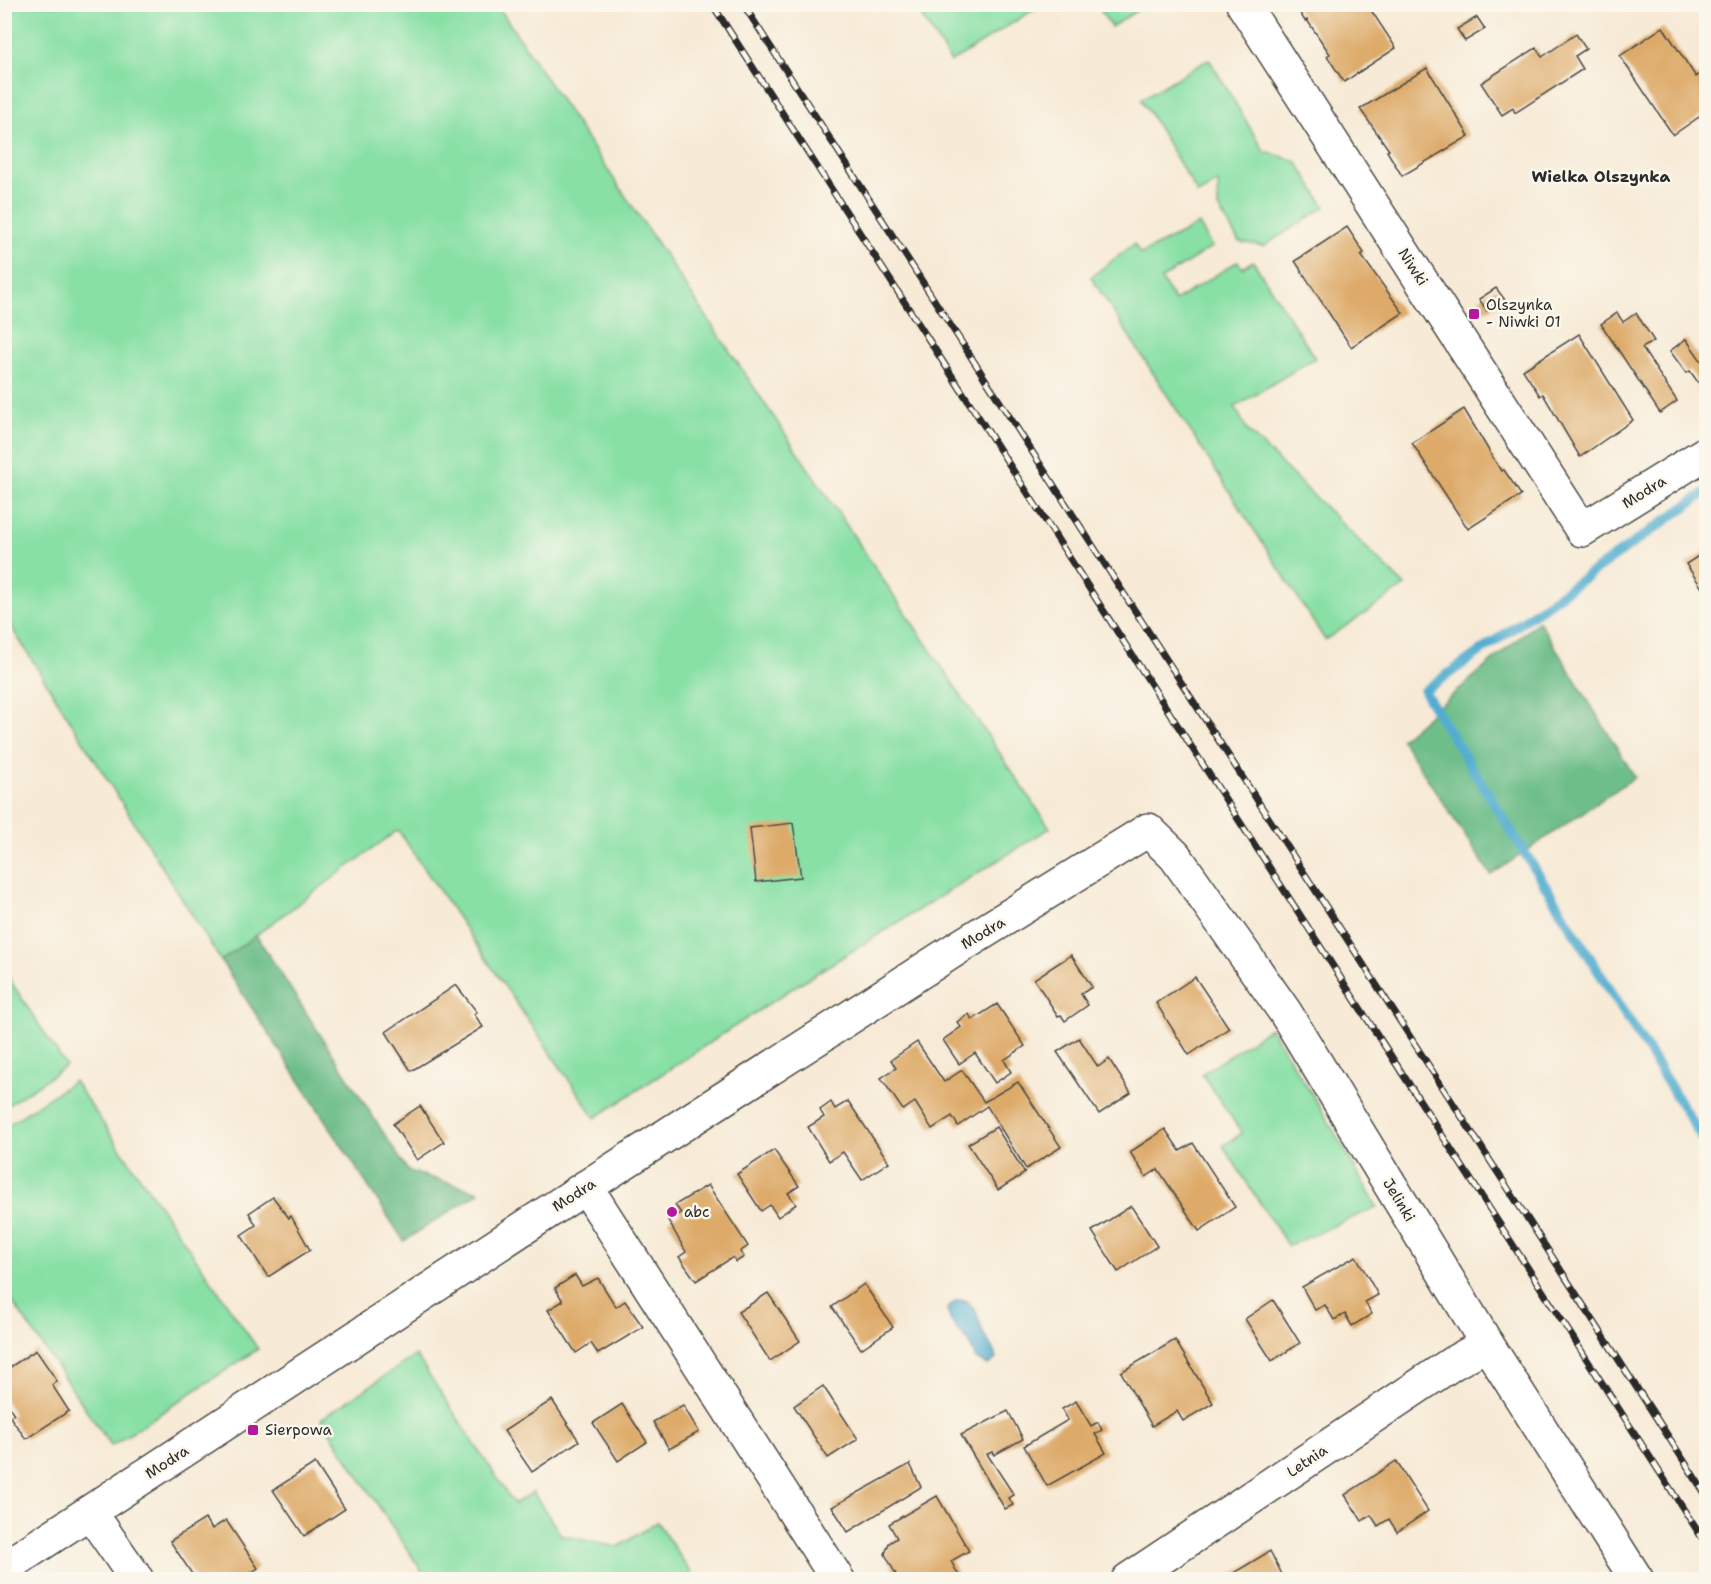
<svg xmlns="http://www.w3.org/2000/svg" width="1711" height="1584" font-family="'Shantell Sans',sans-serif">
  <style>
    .green { fill: #88e0a5; stroke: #5a8668; stroke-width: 1.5 }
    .forest { fill: #6ebe8a; stroke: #4c745a; stroke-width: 1.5 }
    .water { fill: #52add0; stroke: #3e6c7e; stroke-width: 1.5 }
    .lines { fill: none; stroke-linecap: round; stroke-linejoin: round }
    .stream { stroke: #52add0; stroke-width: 10 }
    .building { fill: #ddaa69 }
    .street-casing { stroke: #4a4845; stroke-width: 36 }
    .street { stroke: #fff; stroke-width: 33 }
    .rail-casing { stroke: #2b2b2b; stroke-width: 7 }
    .rail { stroke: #fbf7ec; stroke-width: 4.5; stroke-dasharray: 14; stroke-linecap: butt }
    .poi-dot { fill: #b5179e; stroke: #fbf7ec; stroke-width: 2 }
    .labels { text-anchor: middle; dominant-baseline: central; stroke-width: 5; stroke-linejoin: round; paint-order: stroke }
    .street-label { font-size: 15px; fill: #2b2b2b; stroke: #fbf7ec }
    .poi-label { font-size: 15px; fill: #2b2b2b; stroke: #fbf7ec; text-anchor: start }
    .neighbourhood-label { font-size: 16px; font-weight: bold; fill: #2b2b2b; stroke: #fbf7ec }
  </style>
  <rect width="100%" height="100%" fill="#fbf7ec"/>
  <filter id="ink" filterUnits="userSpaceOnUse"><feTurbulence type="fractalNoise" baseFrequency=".0167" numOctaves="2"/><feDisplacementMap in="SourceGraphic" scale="12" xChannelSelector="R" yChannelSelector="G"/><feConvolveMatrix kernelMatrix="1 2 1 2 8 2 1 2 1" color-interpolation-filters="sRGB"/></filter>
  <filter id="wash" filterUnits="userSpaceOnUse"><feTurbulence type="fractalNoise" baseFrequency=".008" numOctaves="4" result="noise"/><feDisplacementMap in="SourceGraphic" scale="24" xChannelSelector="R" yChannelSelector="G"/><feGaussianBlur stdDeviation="1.35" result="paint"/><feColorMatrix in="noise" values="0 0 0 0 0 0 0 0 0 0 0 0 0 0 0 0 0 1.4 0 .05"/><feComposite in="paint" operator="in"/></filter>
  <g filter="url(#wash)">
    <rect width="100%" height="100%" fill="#f7ead6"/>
    <g class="green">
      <path d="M5,5h492l553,823 -251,156 -204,134 -197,-288 -177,131 -216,-344z"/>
      <path d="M914,5h127l-90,57z"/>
      <path d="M1084,5h62l-35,22 -12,-19z"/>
      <path d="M1209,59l56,94 4,-1 28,10 28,45 -61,39 -25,-4 -21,-35v-25l-20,12 -57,-95z"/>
      <path d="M1199,224l13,23 -51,32 14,22 63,-40 4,7 11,-7 62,97 -80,49 13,24 157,155 -80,54 -234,-363 43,-33 7,10z"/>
      <path d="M4,971l62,95 -61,41h-1z"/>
      <path d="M1270,1028l50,79 57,100 -89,39 -65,-100 19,-13 -40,-59z"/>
      <path d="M74,1081l184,268 -147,97 -106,-155v-164z"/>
      <path d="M416,1355l98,149 19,-12 28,43 57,12 39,-25 38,57h-268l-106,-160z"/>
    </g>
    <g class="forest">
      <path d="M1539,621l96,156 -144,98 -90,-136z"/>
      <path d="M256,935l152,236 72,21 -76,49 -183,-280z"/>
    </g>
    <path class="water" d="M964,1300c19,12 12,23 22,38 5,8 8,11 10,21l-8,6 -12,-6c-3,-5 -5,-14 -8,-18 -10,-11 -18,-16 -21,-32l9,-8z"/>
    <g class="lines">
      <path class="stream" d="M1706,492l-282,199 282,453"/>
    </g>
    <g id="blocks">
      <g class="building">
        <path d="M1294,4h73l29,44 -52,34 -17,-26 3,-2 -23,-34 -2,1z"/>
        <path d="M1477,17l8,12 -20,12 -8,-12z"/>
        <path d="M1663,27l33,50 10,-7v42l-33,23 -53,-79z"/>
        <path d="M1576,34l10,15 -11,7 8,13 -68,44 -2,-5 -11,7 -21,-32 55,-35 6,9z"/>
        <path d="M1427,68l42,68 -67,40 -15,-25 2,-1 -29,-41z"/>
        <path d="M1347,227l17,26 -3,2 42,58 -52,34 -56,-86z"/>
        <path d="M1496,288l9,12 -18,11 -8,-12z"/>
        <path d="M1617,313l6,9 13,-9 18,28 -12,7 35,53 -17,12 -59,-89z"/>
        <path d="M1579,334l54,86 -53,37 -37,-63 -3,2 -17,-26z"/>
        <path d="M1686,339l16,23 4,-3v22l-6,4 -10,-14 -4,2 -16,-22z"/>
        <path d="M1464,409l37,62 3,-1 17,25 -53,34 -56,-86z"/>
        <path d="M1706,551v43l-20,-30z"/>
        <path d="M793,823l8,54 -45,5 -6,-54z"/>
        <path d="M1071,955l21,32 -11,7 7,11 -23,16 -4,-6 -3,1 -24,-37z"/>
        <path d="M1195,977l34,51 -40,27 -33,-52z"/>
        <path d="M456,985l21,27 -3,2 9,13 -72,44 -25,-39z"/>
        <path d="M997,1004l28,42 -21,14 7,12 -16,11 -20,-30 -16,11 -16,-24 18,-13 -4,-5 12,-8 3,6z"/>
        <path d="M1079,1038l19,29 11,-8 22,34 -32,21 -42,-62z"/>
        <path d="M917,1042l27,40 18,-12 22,32 34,-20 43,65 -35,22 -39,-63 -29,20 -6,-10 -20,13 -17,-27 -12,8 -22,-32 15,-10 -5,-8z"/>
        <path d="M848,1101l41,61 -27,18 -19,-28 -14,9 -21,-34 16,-10 -4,-7 11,-8 4,7z"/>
        <path d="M420,1106l24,36 -27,18 -24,-36z"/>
        <path d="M996,1127l29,46 -27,17 -30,-46z"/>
        <path d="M1165,1129l15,22 13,-8 42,64 -36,24 -41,-62 -12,8 -16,-25z"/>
        <path d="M774,1150l25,36 -11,7 8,11 -18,13 -8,-12 -9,6 -24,-37z"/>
        <path d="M708,1185l40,61 -8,6 4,5 -8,5 -3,-5 -37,24 -17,-24 7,-5 -18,-32 13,-7 -6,-8z"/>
        <path d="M273,1197l16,21 2,-2 19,34 -42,27 -27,-42 15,-10 -7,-12z"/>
        <path d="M1131,1206l26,40 -39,26 -26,-41z"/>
        <path d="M1356,1256l22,39 -13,7 7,12 -20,12 -7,-12 -11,6 -9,-15 -10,5 -13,-23z"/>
        <path d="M575,1275l7,11 16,-8 18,29 9,-6 18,26 -45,27 -7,-11 -15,10 -28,-43 15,-9 -8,-13z"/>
        <path d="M864,1284l29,43 -32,22 -29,-42z"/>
        <path d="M768,1293l32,48 -30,20 -32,-49z"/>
        <path d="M1273,1300l27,43 -28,18 -27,-42z"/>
        <path d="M1175,1340l38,63 -30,18 -6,-10 -25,15 -31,-54z"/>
        <path d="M36,1350l21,31 -5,4 17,26 -43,28 -16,-22 4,-3 -10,-16v-27z"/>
        <path d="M823,1386l35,53 -30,19 -34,-52z"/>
        <path d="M552,1400l27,41 -47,31 -28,-41z"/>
        <path d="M1076,1401l15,25 7,-4 4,8 -7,4 11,19 -59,33 -23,-40 44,-26 -6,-11z"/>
        <path d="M622,1404l25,38 -29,19 -25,-38z"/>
        <path d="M683,1405l16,27 -30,17 -16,-27z"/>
        <path d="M1008,1411l15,28 -29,16 -2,-3 -5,2 27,41 -5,3 4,7 -8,4 -44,-74z"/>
        <path d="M1396,1461l32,50 -31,21 -8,-13 -11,7 -7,-11 -9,6 -17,-26z"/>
        <path d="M315,1463l30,46 -41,27 -31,-46z"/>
        <path d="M910,1464l11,23 -73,45 -16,-25z"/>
        <path d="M937,1496l32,55 -18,10 8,15 -7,4h-53l-14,-26 4,-11 8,-5 -8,-14z"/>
        <path d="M205,1519l7,10 14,-9 32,48 -17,12h-45l-26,-39z"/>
        <path d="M1270,1551l15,29h-63z"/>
      </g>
    </g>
  </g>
  <g filter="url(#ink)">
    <use href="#blocks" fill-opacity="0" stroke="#4a4845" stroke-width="1.5"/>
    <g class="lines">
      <defs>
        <g id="street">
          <path d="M1243,4l339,526 124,-77"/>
          <path d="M586,1187l252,393"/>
          <path d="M90,1512l47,68"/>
          <path d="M4,1568l582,-381 370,-238 192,-119 27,26 110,156 202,332 150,236"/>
          <path d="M1128,1580l325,-217 34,-19"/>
        </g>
      </defs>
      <use href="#street" class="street-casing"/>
      <use href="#street" class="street"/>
      <defs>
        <g id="rail">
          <path d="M712,4l994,1540"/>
          <path d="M743,4l963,1491"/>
        </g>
      </defs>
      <use href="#rail" class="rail-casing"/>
      <use href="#rail" class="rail"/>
    </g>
  </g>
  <g class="poi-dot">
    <rect x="1468" y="308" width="12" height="12" rx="3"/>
    <circle cx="672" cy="1212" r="6"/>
    <rect x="247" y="1424" width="12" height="12" rx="3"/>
  </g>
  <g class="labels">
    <g class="street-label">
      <text transform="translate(1413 267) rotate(57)">Niwki</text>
      <text transform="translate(1644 492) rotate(-32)">Modra</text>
      <text transform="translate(983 933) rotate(-31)">Modra</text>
      <text transform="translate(574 1195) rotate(-33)">Modra</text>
      <text transform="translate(1399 1200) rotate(59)">Jelinki</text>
      <text transform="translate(1307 1461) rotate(-34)">Letnia</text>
      <text transform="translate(167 1462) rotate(-33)">Modra</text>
    </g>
    <g class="poi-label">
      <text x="1486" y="305">Olszynka<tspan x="1486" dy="17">- Niwki 01</tspan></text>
      <text x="684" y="1212">abc</text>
      <text x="265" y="1430">Sierpowa</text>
    </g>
    <g class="neighbourhood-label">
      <text x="1601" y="176">Wielka Olszynka</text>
    </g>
  </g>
  <rect width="1711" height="1584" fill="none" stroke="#fbf7ec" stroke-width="24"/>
</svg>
